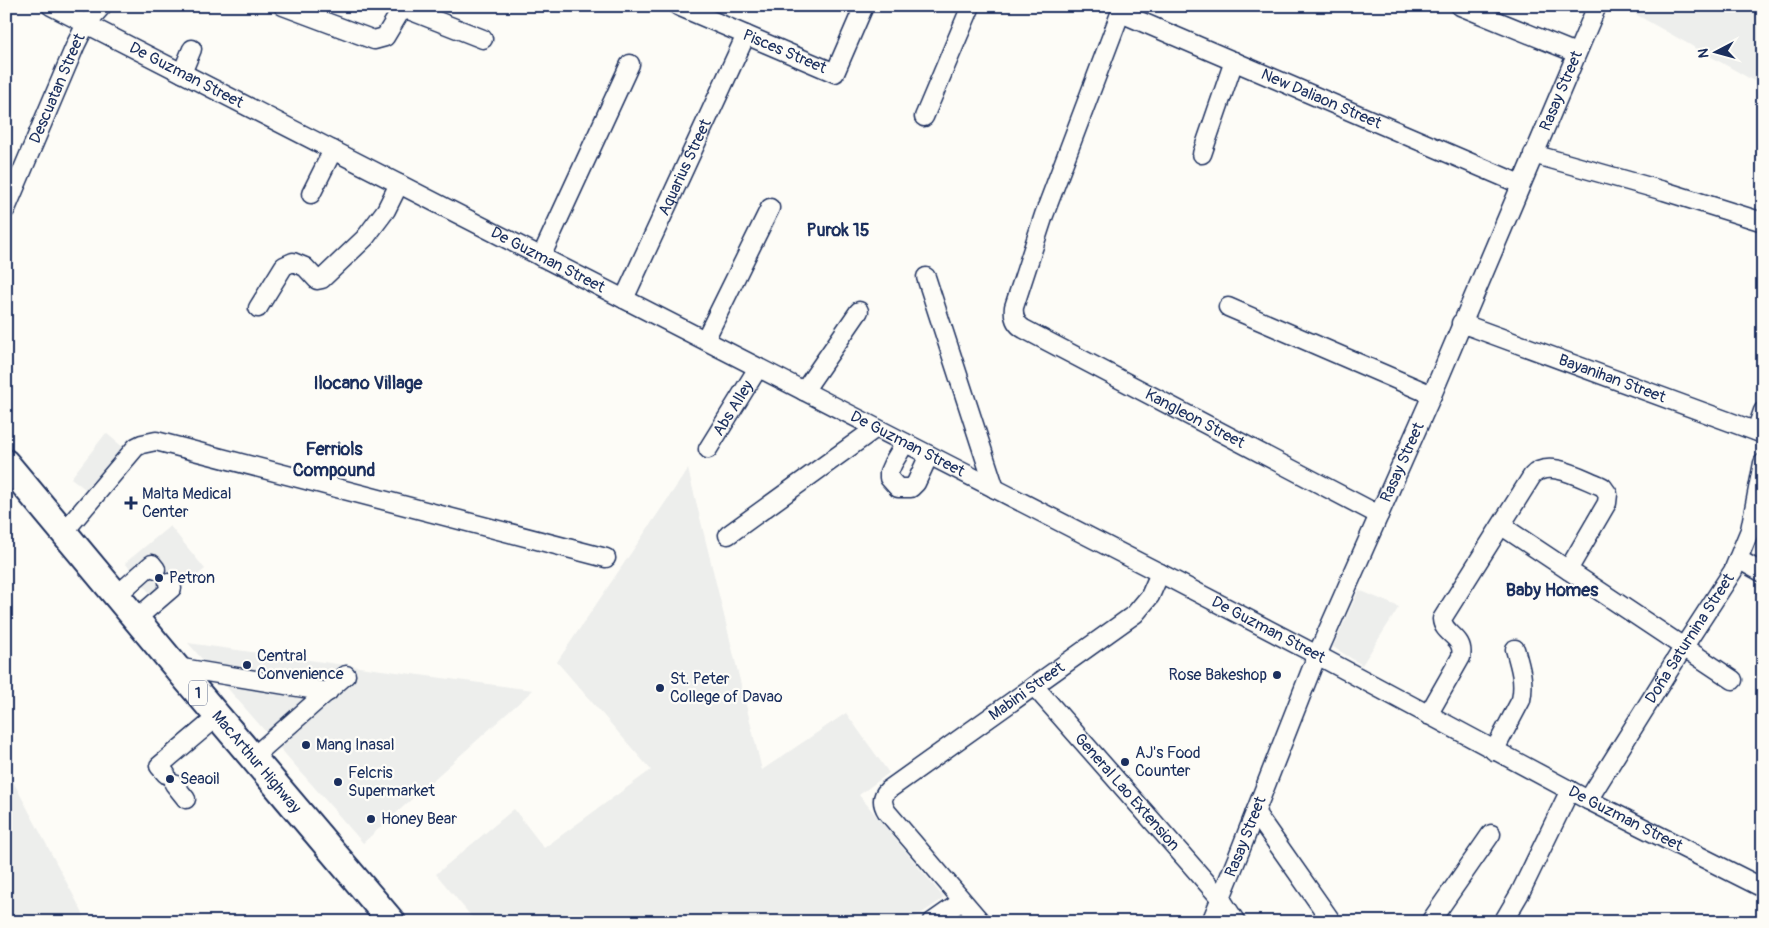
<svg xmlns="http://www.w3.org/2000/svg" width="1769" height="928" font-family="Pangolin,sans-serif">
  <style>
    .built { fill: #edeeec }
    .lines { fill: none; stroke-linecap: round; stroke-linejoin: round }
    .minor-casing { stroke: #1b2f5e; stroke-width: 21 }
    .highway-casing { stroke: #1b2f5e; stroke-width: 30 }
    .minor { stroke: #fdfcf7; stroke-width: 18 }
    .highway { stroke: #fdfcf7; stroke-width: 26 }
    .poi-dot { fill: #1b2f5e; stroke: #fdfcf7; stroke-width: 2 }
    .labels { text-anchor: middle; dominant-baseline: central; stroke-width: 4.5; stroke-linejoin: round; paint-order: stroke }
    .shield { fill: #fdfcf7; stroke: #5f6c8c; stroke-width: 1 }
    .shield-label { font-size: 15px; font-weight: bold; fill: #1b2f5e }
    .street-label { font-size: 16px; fill: #1b2f5e; stroke: #fdfcf7 }
    .poi-label { font-size: 16px; fill: #1b2f5e; stroke: #fdfcf7; text-anchor: start }
    .neighbourhood-label { font-size: 18px; font-weight: bold; fill: #1b2f5e; stroke: #fdfcf7 }
  </style>
  <rect width="100%" height="100%" fill="#fdfcf7"/>
  <filter id="ink" filterUnits="userSpaceOnUse"><feTurbulence type="fractalNoise" baseFrequency=".02" numOctaves="2"/><feDisplacementMap in="SourceGraphic" scale="10" xChannelSelector="R" yChannelSelector="G"/><feConvolveMatrix kernelMatrix="1 2 1 2 8 2 1 2 1" color-interpolation-filters="sRGB"/></filter>
  <g filter="url(#ink)">
    <g class="built">
      <path d="M1621,6h142v80z"/>
      <path d="M106,433l18,15 -35,44 -18,-14z"/>
      <path d="M688,469l74,301 84,-57 43,60 -30,22 85,103 -35,24h-433l-40,-48 78,-65 30,39 107,-78 -94,-108z"/>
      <path d="M170,526l35,43 -45,37 -35,-43z"/>
      <path d="M1359,590l40,17 -37,58 -29,-18z"/>
      <path d="M188,643l171,24 174,23 -170,153z"/>
      <path d="M6,768l72,136 9,18h-81z"/>
    </g>
    <g class="lines">
      <defs>
        <g id="minor">
          <path id="s1" d="M51,6l1109,567 157,82 271,145 175,88"/>
          <path d="M283,6l91,34 11,-3 15,-25 9,-2 74,29"/>
          <path id="s2" d="M678,6l157,67 29,-67"/>
          <path id="s3" d="M1123,6l-79,209 -30,92c-1,9 1,17 10,22l355,186"/>
          <path d="M1460,6l116,47"/>
          <path id="s4" d="M1121,13l399,171"/>
          <path d="M182,73l10,-24"/>
          <path d="M924,117l47,-111"/>
          <path d="M1202,154l32,-93"/>
          <path d="M1533,154l131,37 99,31"/>
          <path d="M311,194l22,-44"/>
          <path id="s5" d="M6,209l70,-165 10,-20 16,-18"/>
          <path d="M541,257l89,-193"/>
          <path d="M926,277l69,212"/>
          <path id="s6" d="M624,299l122,-264"/>
          <path d="M1228,307l204,88"/>
          <path d="M258,308l26,-42 9,-4 12,5 12,13 5,-1 43,-41 21,-28 13,-26"/>
          <path id="s7" d="M1461,323l302,111"/>
          <path d="M705,340l65,-132"/>
          <path d="M804,391l55,-80"/>
          <path d="M1756,431l7,-20"/>
          <path d="M905,443l-12,20 -4,9v6l9,10h13l5,-5 13,-28"/>
          <path id="s8" d="M708,449l50,-81"/>
          <path d="M1502,526l231,154"/>
          <path d="M64,532l72,-85 6,-3 14,-3 450,117"/>
          <path d="M728,535l148,-107"/>
          <path d="M1738,559l25,14"/>
          <path d="M116,596l36,-32 4,5"/>
          <path d="M136,619l36,-31 -4,-5"/>
          <path d="M176,667l152,25"/>
          <path id="s9" d="M1034,686l187,213 15,23"/>
          <path d="M1428,715l33,-58c4,-21 -18,-22 -19,-38l90,-143c15,-18 49,2 67,9l4,2 5,7 -1,9 -39,67"/>
          <path d="M1494,751l27,-51c4,-18 -1,-34 -6,-51"/>
          <path d="M252,758l94,-83"/>
          <path d="M166,774l-7,-8 58,-49"/>
          <path d="M174,784l12,15"/>
          <path id="s10" d="M1588,800l95,-152 50,-77 17,-41 13,-67"/>
          <path d="M1255,812l77,110"/>
          <path d="M932,922l30,-21"/>
          <path id="s11" d="M981,922l-94,-110c-5,-8 -6,-15 1,-22l247,-176 15,-18 10,-23"/>
          <path id="s12" d="M1211,922l27,-66 79,-201 115,-260 165,-389"/>
          <path d="M1430,922l61,-88"/>
          <path d="M1503,922l17,-29 50,-103"/>
        </g>
        <g id="highway">
          <path id="s13" d="M6,463l170,204 216,255"/>
        </g>
      </defs>
      <use href="#minor" class="minor-casing"/>
      <use href="#highway" class="highway-casing"/>
      <use href="#minor" class="minor"/>
      <use href="#highway" class="highway"/>
    </g>
  </g>
  <g class="poi-dot">
    <path d="M128.5 495.5h5v5h5v5h-5v5h-5v-5h-5v-5h5z"/>
    <circle cx="159" cy="578" r="5"/>
    <circle cx="247" cy="665" r="5"/>
    <circle cx="1277" cy="675" r="5"/>
    <circle cx="660" cy="688" r="5"/>
    <circle cx="306" cy="745" r="5"/>
    <circle cx="1125" cy="762" r="5"/>
    <circle cx="170" cy="779" r="5"/>
    <circle cx="338" cy="782" r="5"/>
    <circle cx="371" cy="819" r="5"/>
  </g>
  <g class="labels">
    <rect class="shield" x="189" y="680.5" width="18" height="25" rx="4"/>
    <g class="shield-label">
      <text x="198" y="693">1</text>
    </g>
    <g class="street-label">
      <text stroke="none"><textPath href="#s2" startOffset="116">Pisces Street</textPath></text>
      <text stroke="none"><textPath href="#s1" startOffset="152">De Guzman Street</textPath></text>
      <text stroke="none"><textPath href="#s5" startOffset="131">Descuatan Street</textPath></text>
      <text stroke="none"><textPath href="#s12" startOffset="902">Rasay Street</textPath></text>
      <text stroke="none"><textPath href="#s4" startOffset="218">New Daliaon Street</textPath></text>
      <text stroke="none"><textPath href="#s6" startOffset="145">Aquarius Street</textPath></text>
      <text stroke="none"><textPath href="#s1" startOffset="558">De Guzman Street</textPath></text>
      <text stroke="none"><textPath href="#s7" startOffset="161">Bayanihan Street</textPath></text>
      <text stroke="none"><textPath href="#s8" startOffset="48">Abs Alley</textPath></text>
      <text stroke="none"><textPath href="#s3" startOffset="539">Kangleon Street</textPath></text>
      <text stroke="none"><textPath href="#s1" startOffset="962">De Guzman Street</textPath></text>
      <text stroke="none"><textPath href="#s12" startOffset="498">Rasay Street</textPath></text>
      <text stroke="none"><textPath href="#s1" startOffset="1368">De Guzman Street</textPath></text>
      <text stroke="none"><textPath href="#s10" startOffset="191">Doña Saturnina Street</textPath></text>
      <text stroke="none"><textPath href="#s11" startOffset="339">Mabini Street</textPath></text>
      <text stroke="none"><textPath href="#s13" startOffset="390">MacArthur Highway</textPath></text>
      <text stroke="none"><textPath href="#s9" startOffset="141">General Lao Extension</textPath></text>
      <text stroke="none"><textPath href="#s1" startOffset="1772">De Guzman Street</textPath></text>
      <text stroke="none"><textPath href="#s12" startOffset="92">Rasay Street</textPath></text>
    </g>
    <g class="poi-label">
      <text x="142" y="494">Malta Medical<tspan x="142" dy="18">Center</tspan></text>
      <text x="169" y="578">Petron</text>
      <text x="257" y="656">Central<tspan x="257" dy="18">Convenience</tspan></text>
      <text x="1267" y="675" text-anchor="end">Rose Bakeshop</text>
      <text x="670" y="679">St. Peter<tspan x="670" dy="18">College of Davao</tspan></text>
      <text x="316" y="745">Mang Inasal</text>
      <text x="1135" y="753">AJ's Food<tspan x="1135" dy="18">Counter</tspan></text>
      <text x="348" y="773">Felcris<tspan x="348" dy="18">Supermarket</tspan></text>
      <text x="180" y="779">Seaoil</text>
      <text x="381" y="819">Honey Bear</text>
    </g>
    <g class="neighbourhood-label">
      <text x="838" y="230">Purok 15</text>
      <text x="368" y="383">Ilocano Village</text>
      <text x="334" y="449">Ferriols<tspan x="334" dy="21">Compound</tspan></text>
      <text x="1552" y="590">Baby Homes</text>
    </g>
  </g>
  <rect width="1769" height="928" fill="none" stroke="#fdfcf7" stroke-width="25"/>
  <rect x="12" y="12" width="1744" height="903" fill="none" stroke="#1b2f5e" stroke-width="2" filter="url(#ink)"/>
  <g transform="translate(1716 52) rotate(264)" stroke="#fdfcf7" stroke-width="4" paint-order="stroke">
  <path d="M0-4L9 19L0 12L-9 19Z" fill="#1b2f5e"/>
  <text y="-8" font-size="14" font-weight="bold" text-anchor="middle" fill="#1b2f5e">N</text>
  </g>
</svg>
